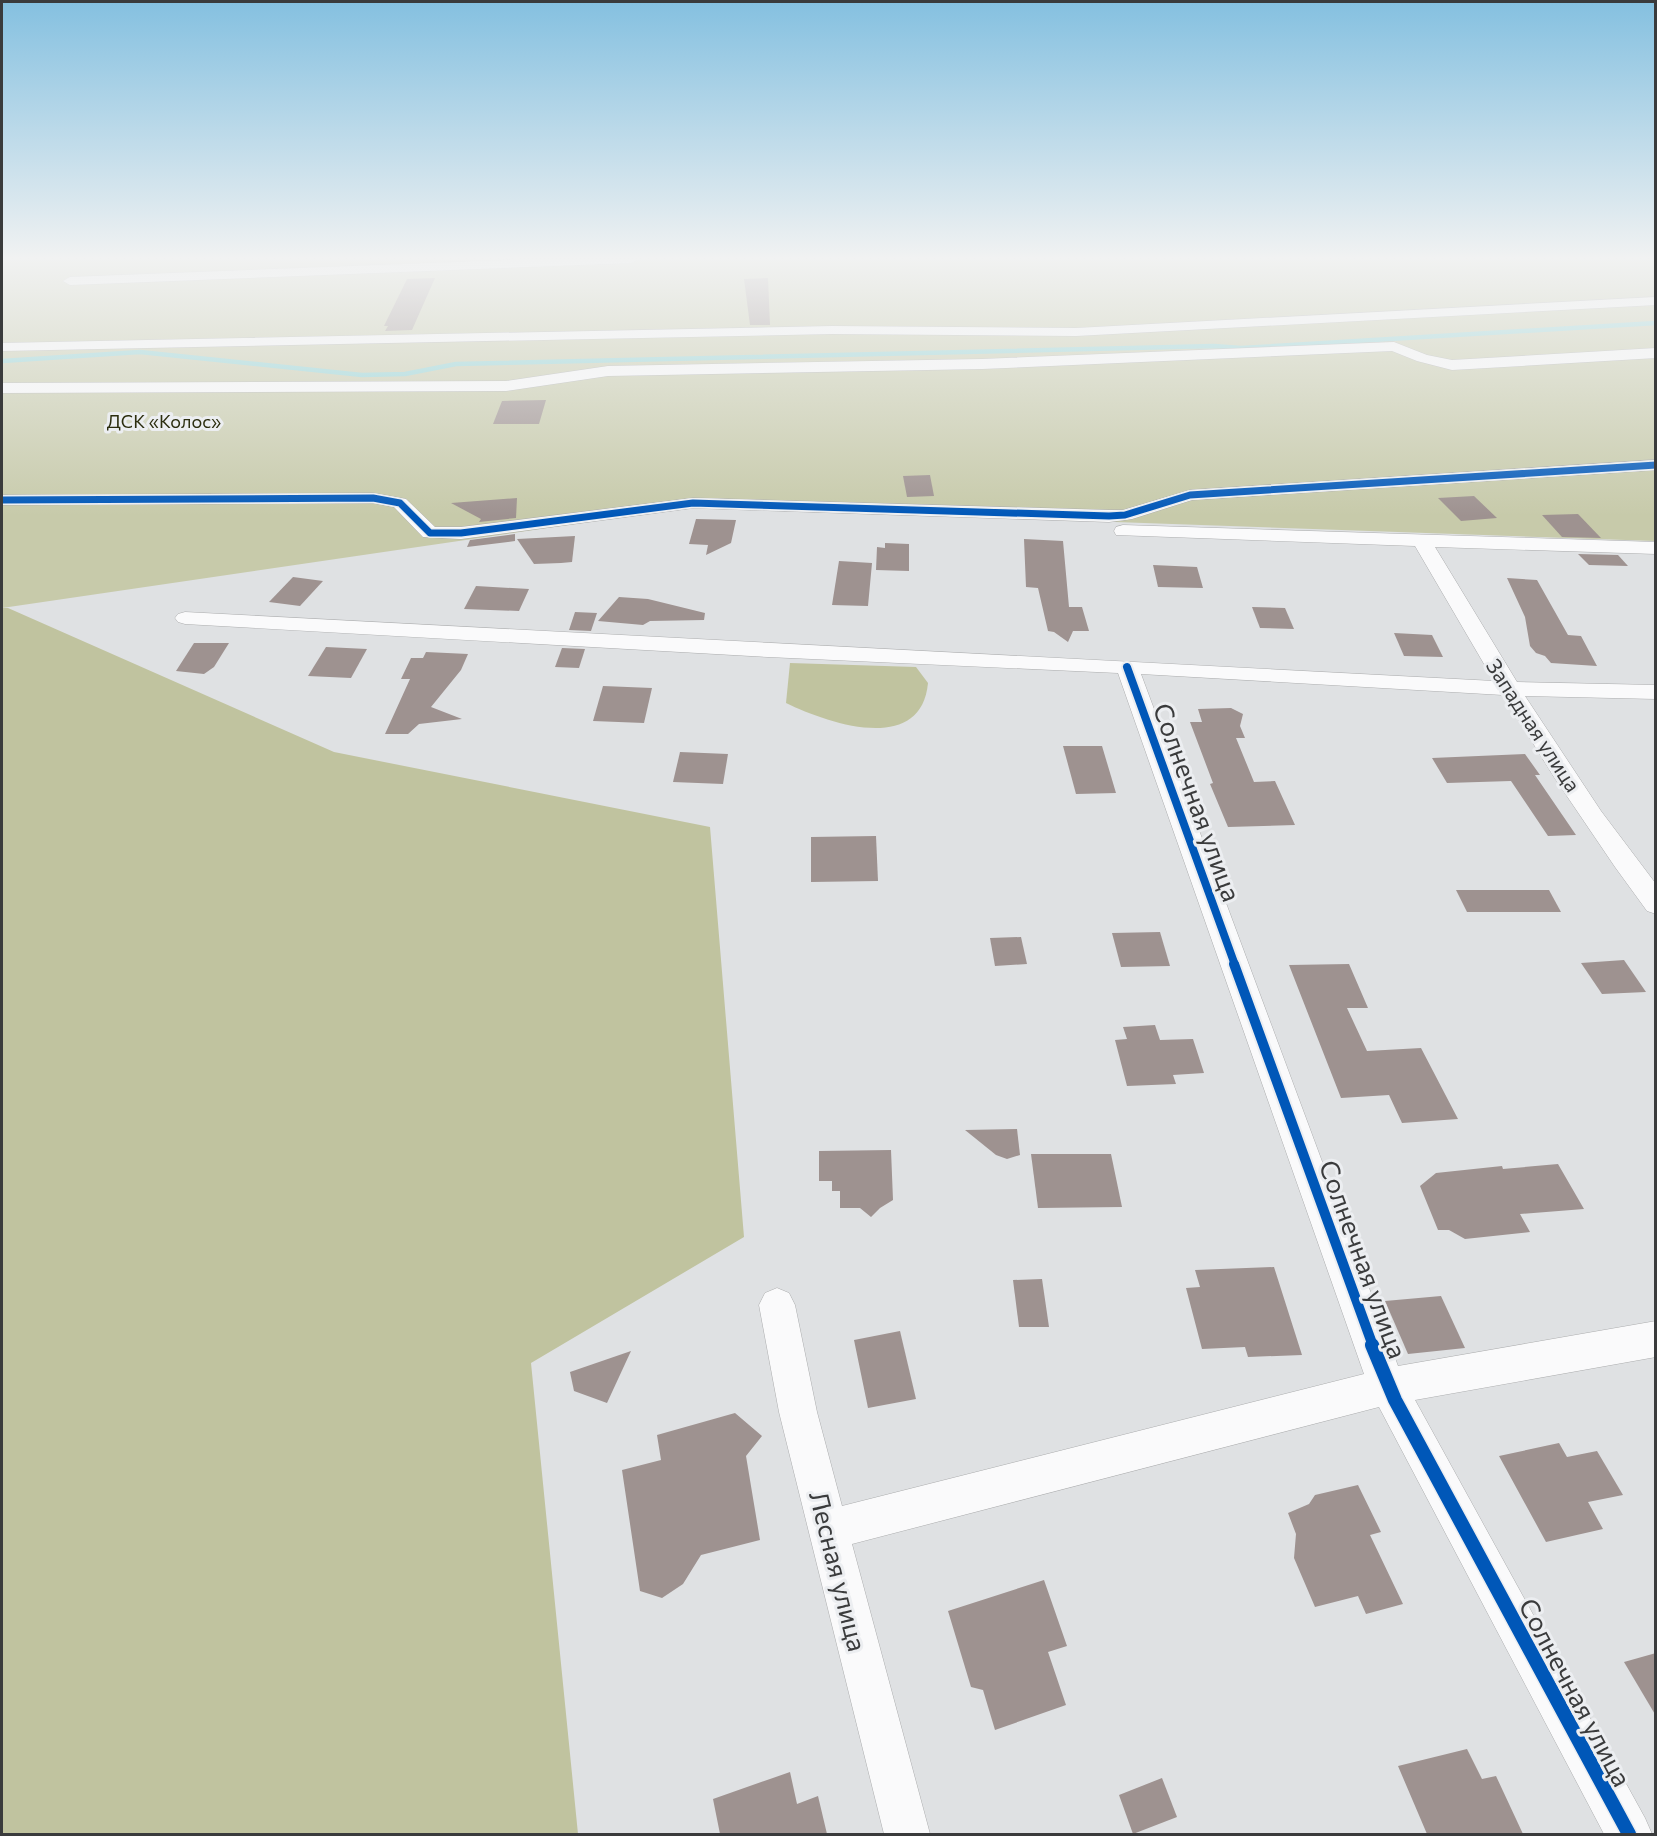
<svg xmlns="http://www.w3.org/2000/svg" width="1657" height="1836" font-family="Commissioner,sans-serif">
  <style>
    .green { fill: #c7caaa }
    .forest { fill: #c0c39f }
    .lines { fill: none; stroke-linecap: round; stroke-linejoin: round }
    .stream { stroke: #8ed2d4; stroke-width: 4.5 }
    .building { fill: #9e9290 }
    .street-casing { stroke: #acadae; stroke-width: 1 }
    .street { fill: #fafafb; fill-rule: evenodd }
    .cycleway-far3-casing { stroke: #eceef1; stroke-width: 10 }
    .cycleway-far2-casing { stroke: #eceef1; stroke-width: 12 }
    .cycleway-far1-casing { stroke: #eceef1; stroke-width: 14 }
    .cycleway-casing { stroke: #eceef1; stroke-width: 17 }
    .cycleway-far3 { stroke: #0057b8; stroke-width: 7 }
    .cycleway-far2 { stroke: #0057b8; stroke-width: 8 }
    .cycleway-far1 { stroke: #0057b8; stroke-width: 10 }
    .cycleway { stroke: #0057b8; stroke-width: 14 }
    .labels { text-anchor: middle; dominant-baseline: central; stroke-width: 6; stroke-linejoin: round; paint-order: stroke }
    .far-park-label { font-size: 18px; fill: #2c2e0f; stroke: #eceef1 }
    .street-label { font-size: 21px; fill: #3a3b3c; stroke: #eceef1 }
    .near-street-label { font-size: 26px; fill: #3a3b3c; stroke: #eceef1 }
  </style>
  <rect width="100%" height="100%" fill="#dfe1e3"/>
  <path class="green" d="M2,259h1653v282l-964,-34 -689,101z"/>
  <g class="forest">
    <path d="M2,608h6l326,144 376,75 34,410 -213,126 47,471h-576z"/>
    <path d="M790,663l126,4 12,16c-7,73 -101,40 -142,20z"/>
  </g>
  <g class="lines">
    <path class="stream" d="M2,361l138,-9 222,23 43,-1 51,-10 758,-18 27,2 415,-25"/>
  </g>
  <g class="building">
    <path d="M435,278l-23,52 -27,1 3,-5h-4l23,-47z"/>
    <path d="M768,278l2,47h-20l-6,-46z"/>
    <path d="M546,400l-7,24h-46l9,-23z"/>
    <path d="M930,475l4,21 -27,1 -4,-21z"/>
    <path d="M1474,496l23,22 -36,3 -23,-23z"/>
    <path d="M517,498l-1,20 -37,4 2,-3 -30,-16z"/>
    <path d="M1578,514l23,24 -39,-1 -20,-22z"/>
    <path d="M696,519l40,1 -5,23 -25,12 2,-10 -19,-1z"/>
    <path d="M515,534v7l-48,6 3,-7z"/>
    <path d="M575,536l-3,26 -11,1 -27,1 -17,-25z"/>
    <path d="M1024,539l39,2 6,66h13l7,24h-16l-5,11 -14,-10 -6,-1 -10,-43 -12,-1z"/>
    <path d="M885,543l24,1v27l-33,-1 1,-23 8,1z"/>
    <path d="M1578,554l40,1 10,11 -39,-1z"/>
    <path d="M839,561l33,2 -4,43 -36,-1z"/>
    <path d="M1153,565l44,2 6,21 -45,-1z"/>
    <path d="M293,577l30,4 -23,25 -31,-4z"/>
    <path d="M1507,578l30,2 31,55 13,1 16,30 -46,-3 -6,-7 -9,-3 -6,-7 -5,-29z"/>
    <path d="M476,586l53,3 -10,22 -55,-2z"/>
    <path d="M619,597l29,2 57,14 -1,7 -54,1 -7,4 -45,-4z"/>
    <path d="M1252,607l33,1 9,21 -34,-1z"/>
    <path d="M575,612l22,1 -6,18 -22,-1z"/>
    <path d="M1394,633l38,2 11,22 -39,-1z"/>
    <path d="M194,643h35l-15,24 -10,7 -28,-3z"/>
    <path d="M326,647l41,2 -16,29 -43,-2z"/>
    <path d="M562,648l23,1 -6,19 -24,-1z"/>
    <path d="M426,652l42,2 -7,16 -30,37 31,12 -43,5 -11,10h-23l25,-55h-9l10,-21h12z"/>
    <path d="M603,686l49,2 -8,35 -51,-2z"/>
    <path d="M1231,708l12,6 -3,12 5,12h-9l18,44 21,-1 20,44 -67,2 -18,-43 3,-1 -23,-61h12l-4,-13z"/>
    <path d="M1063,746h39l14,47 -40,1z"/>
    <path d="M680,752l48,2 -5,30 -50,-2z"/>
    <path d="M1525,754l15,21h-5l41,60 -28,1 -37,-55 -64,2 -15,-25z"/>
    <path d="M876,836l2,45 -67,1v-45z"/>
    <path d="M1456,890h93l12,22h-94z"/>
    <path d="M1160,932l10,34 -49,1 -9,-34z"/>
    <path d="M1021,937l6,27 -32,2 -5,-28z"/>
    <path d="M1624,960l22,32 -44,2 -21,-31z"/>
    <path d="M1349,964l19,44h-21l20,43 54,-3 37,71 -56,4 -13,-28 -48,3 -52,-133z"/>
    <path d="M1155,1025l5,15 33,-1 11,34 -31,2 3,9 -49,2 -12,-46 12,-1 -4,-12z"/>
    <path d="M1017,1129l3,26 -13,4 -11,-4 -31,-25z"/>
    <path d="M891,1150l2,50 -13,8 -9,9 -11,-9h-20v-17h-8v-10h-13v-30z"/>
    <path d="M1031,1154h80l11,53 -84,1z"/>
    <path d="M1558,1164l26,45 -64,5 10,18 -65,7 -16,-9h-11l-18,-44 16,-13 66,-7 1,3z"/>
    <path d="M1274,1267l28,88 -54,2 -3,-10 -43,2 -16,-61 14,-1 -5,-17z"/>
    <path d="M1042,1279l7,48h-30l-6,-47z"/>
    <path d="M1441,1296l24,52 -57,6 -23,-53z"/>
    <path d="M900,1331l16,68 -48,9 -14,-68z"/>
    <path d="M631,1351l-24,52 -33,-12 -4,-19z"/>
    <path d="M735,1413l27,23 -16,20 14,84 -59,15 -18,29 -21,14 -22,-7 -18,-121 39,-10 -4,-25z"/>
    <path d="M1559,1443l8,14 30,-6 26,44 -35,7 15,27 -57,13 -47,-86z"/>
    <path d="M1358,1485l23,47 -11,3 33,69 -37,10 -8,-18 -43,11 -21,-49 2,-24 -8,-21 21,-9 6,-9z"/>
    <path d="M1044,1580l23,66 -19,6 18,53 -71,25 -12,-40 -12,-3 -23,-76z"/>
    <path d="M1656,1653v63l-32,-54z"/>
    <path d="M1467,1749l15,30 14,-3 27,58h-96l-29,-68z"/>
    <path d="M790,1772l7,32 21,-8 9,38h-107l-7,-35z"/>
    <path d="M1162,1778l15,39 -44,17 -14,-39z"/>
  </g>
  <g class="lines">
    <defs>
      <g id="street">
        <path d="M533,259h105l-7,4 -561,22 -7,-4 7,-4z"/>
        <path d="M1656,297v8l-580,31 -244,-2 -830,17v-8l830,-17 244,2z"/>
        <path d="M1394,342l33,13 25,5 204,-12v10l-204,12 -35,-9 -25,-10 -410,18 -374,7 -102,15 -504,2v-10l504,-2 102,-15 374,-7z"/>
        <path d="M1656,460v10l-464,30 -60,19 -23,3 -416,-14 -232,31 -38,-2 -29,-30 -21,-4 -371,2v-10l371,-2 33,6 29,28h26l232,-29 416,12h14l67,-20z"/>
        <path d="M1123,525l533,17v12l-221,-7 82,135 139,3v14l-131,-3 76,115 55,73v30l-9,-3 -32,-44 -61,-90 -51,-82 -362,-21 257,692 258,-45v36l-241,43 230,418 7,16h-48l-225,-427 -527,137 78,290h-46l-105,-422 -20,-107 6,-12 12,-5 12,5 6,12 22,107 25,94 522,-132 -246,-701 -350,-16 -583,-33 -7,-2 -3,-4 3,-4 7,-2 1309,69 -79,-135 -299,-11 -2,-4 2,-4z"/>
      </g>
    </defs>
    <use href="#street" class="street-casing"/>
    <use href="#street" class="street"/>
    <defs>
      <path id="cycleway-far3" d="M2,500l371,-2 27,5 30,30h31l232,-30 416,13 16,-1 65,-20 466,-30"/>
      <path id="cycleway-far2" d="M1127,667l108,298"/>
      <path id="cycleway-far1" d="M1234,964l139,382"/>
      <path id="cycleway" d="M1372,1345l23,55 234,434"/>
    </defs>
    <use href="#cycleway-far3" class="cycleway-far3-casing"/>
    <use href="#cycleway-far2" class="cycleway-far2-casing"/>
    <use href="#cycleway-far1" class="cycleway-far1-casing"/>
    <use href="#cycleway" class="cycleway-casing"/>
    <use href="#cycleway-far3" class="cycleway-far3"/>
    <use href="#cycleway-far2" class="cycleway-far2"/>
    <use href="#cycleway-far1" class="cycleway-far1"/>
    <use href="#cycleway" class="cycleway"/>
  </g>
  <linearGradient id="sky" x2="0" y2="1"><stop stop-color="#84c0e0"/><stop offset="0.5" stop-color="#f1f2f2"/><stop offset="1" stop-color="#f1f2f2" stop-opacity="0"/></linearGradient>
  <rect width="1657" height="516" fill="url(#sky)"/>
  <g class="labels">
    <g class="far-park-label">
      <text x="164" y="421">ДСК «Колос»</text>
    </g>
    <g class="street-label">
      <text transform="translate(1534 725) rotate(57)">Западная улица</text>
    </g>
    <g class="near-street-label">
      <text transform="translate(1198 802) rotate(70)">Солнечная улица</text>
      <text transform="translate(1364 1259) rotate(70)">Солнечная улица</text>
      <text transform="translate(839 1571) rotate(76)">Лесная улица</text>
      <text transform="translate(1576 1692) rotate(62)">Солнечная улица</text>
    </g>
  </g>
  <rect width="1657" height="1836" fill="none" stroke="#3a3b3c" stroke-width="6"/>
</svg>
